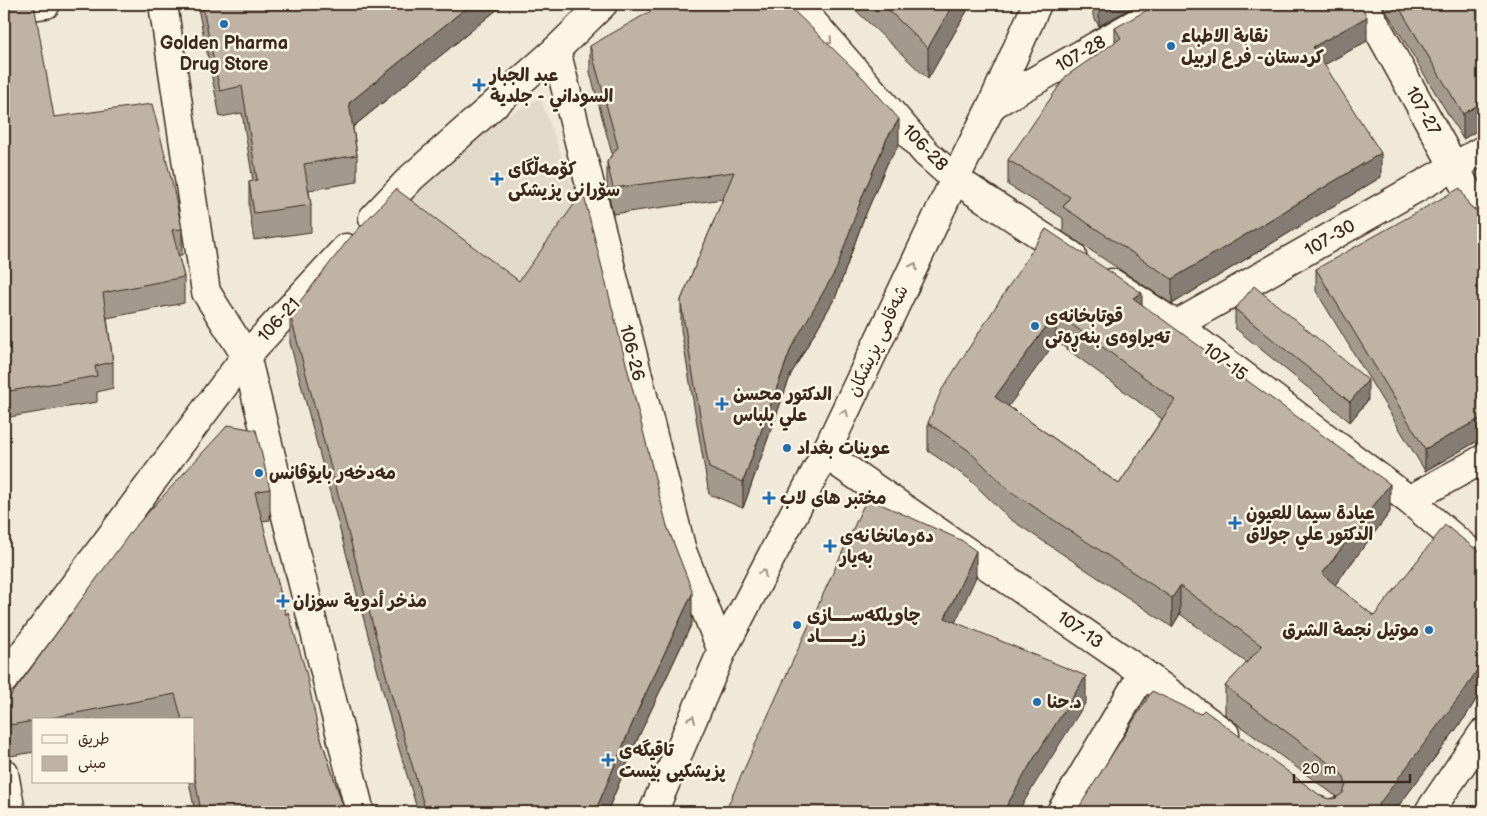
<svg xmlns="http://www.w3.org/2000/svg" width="1487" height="816" font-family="'Balsamiq Sans','Playpen Sans Arabic',sans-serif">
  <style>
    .built { fill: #e1d9c9 }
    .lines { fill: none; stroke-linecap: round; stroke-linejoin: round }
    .minor-casing { stroke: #3b2a1e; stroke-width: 31 }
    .secondary-casing { stroke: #3b2a1e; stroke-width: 31 }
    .minor { stroke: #fcf5e5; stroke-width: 28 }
    .secondary { stroke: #fcf5e5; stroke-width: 28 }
    .wall { fill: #a39a8d; stroke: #3b2a1e; fill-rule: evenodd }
    .shaded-wall { fill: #857d73; stroke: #3b2a1e }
    .building { fill: #beb3a4; stroke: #3b2a1e; fill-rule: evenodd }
    .oneway { stroke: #9c9082 }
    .poi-dot { fill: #1f6fb2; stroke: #fcf5e5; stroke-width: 2 }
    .labels { text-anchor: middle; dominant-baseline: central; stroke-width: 5; stroke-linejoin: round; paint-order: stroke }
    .poi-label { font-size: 18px; font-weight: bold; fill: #3b2a1e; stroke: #fcf5e5; text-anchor: start }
    .street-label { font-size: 18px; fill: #3b2a1e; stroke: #fcf5e5 }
  </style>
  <rect width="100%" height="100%" fill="#f0e9d9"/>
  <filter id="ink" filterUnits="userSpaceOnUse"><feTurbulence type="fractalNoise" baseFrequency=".02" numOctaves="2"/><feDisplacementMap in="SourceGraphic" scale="10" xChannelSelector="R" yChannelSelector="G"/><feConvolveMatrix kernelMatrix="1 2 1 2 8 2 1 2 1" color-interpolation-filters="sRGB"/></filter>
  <g filter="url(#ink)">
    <path class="built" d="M540,98l45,120 -71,88 -122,-91 64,-71z"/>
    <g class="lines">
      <defs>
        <g id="minor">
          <path d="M163,4l43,288 40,64 114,456"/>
          <path d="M797,4l129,149 29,26 117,77"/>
          <path d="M1364,4l119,215"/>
          <path d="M4,10l42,-6"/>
          <path d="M556,50l126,501 40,100"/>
          <path d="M992,105l178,-101"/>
          <path d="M373,218l38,-40 145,-128 47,-46"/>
          <path d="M1112,283l64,42 233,175 74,63"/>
          <path d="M1176,325l307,-175"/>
          <path d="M825,454l318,219 82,61"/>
          <path d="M1409,500l74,-41"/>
          <path d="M4,679l242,-323 100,-108"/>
          <path d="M4,773l7,39"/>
          <path d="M1061,812l82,-139"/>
          <path d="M1429,812l54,-79"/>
        </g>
        <path id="secondary" d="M653,812l69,-161 103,-197 130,-275 37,-74 45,-101"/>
      </defs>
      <use href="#minor" class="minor-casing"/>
      <use href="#secondary" class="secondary-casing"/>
      <use href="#minor" class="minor"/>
      <use href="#secondary" class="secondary"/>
    </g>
    <g class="wall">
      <path d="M4,4l50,113 128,112v26h-4l6,22v26l-77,15 6,44v26l-16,4v10l-93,16z"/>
      <path d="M198,4h306l-151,123 4,28v27l-48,8 2,15v27l-57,8 -5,-32v-26l4,-1 -11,-68 -22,4 -22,-109z"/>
      <path d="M849,4h122l-43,75z"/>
      <path d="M1093,4h46l-40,22 -6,-10z"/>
      <path d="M1382,4h101v123l-20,12z"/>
      <path d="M1115,28l252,13 -43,24 57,112 -209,127 -109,-72v-14l-55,-33v-25l107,-118z"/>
      <path d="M590,46l309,99 -12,19 -25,59 -26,73 -45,78 -48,134 -34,-14 -28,-164v-30l42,-101 -110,15 -6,-26v-26l5,-8 -22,-82z"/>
      <path d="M1469,205l6,5 8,2v226l-58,33 -109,-180v-22z"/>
      <path d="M1046,229l96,76 248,207 -55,73 39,31 99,-69 10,6v135l-17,28 -72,96h-318l245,-16 8,3 8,-2 -112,-82v-29l22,-23 -67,-49 -8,13 -162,-108 -42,-41 -40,-27v-28zM1056,341l106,78 -43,65 -111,-78z"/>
      <path d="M1235,309l133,91 -18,22 -115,-94z"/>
      <path d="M290,314l377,212 25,97 -54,115 -31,74h-189l-26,-87 -102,-382z"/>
      <path d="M228,425l42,64v31l-8,1 24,94 32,114 27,83h-150l-6,-30h5v-62h-160v32l-24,4 -3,-24v-31z"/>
    </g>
    <g class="shaded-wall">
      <path d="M471,4h33l-155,126v-27z"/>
      <path d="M953,4h18l-43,75v-31z"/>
      <path d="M1099,4h40l-40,22z"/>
      <path d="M1367,17v24l-54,30v-24z"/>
      <path d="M1483,102v25l-20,12v-25z"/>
      <path d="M899,119v26l-12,19 -25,59 -26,73 -45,78 -48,134v-26l48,-134 71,-151 25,-59z"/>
      <path d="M1381,153v24l-209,127v-25z"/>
      <path d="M1142,293v28l-9,-23z"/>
      <path d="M1056,313v28l-61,84v-28z"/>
      <path d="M1368,380v20l-18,22v-20z"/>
      <path d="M1483,417v21l-58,33v-22z"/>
      <path d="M1390,484v28l-68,90v-28z"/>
      <path d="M976,551v26l-31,68v-27z"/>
      <path d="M1180,586v28l-8,13v-29z"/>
      <path d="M692,594v29l-54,115 -31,74h-12l43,-102z"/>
      <path d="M1483,660v28l-17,28 -72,96h-21z"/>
      <path d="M1086,676v26l-55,88 -13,22h-15l28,-49z"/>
    </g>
    <g class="building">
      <path d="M4,4h30l20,113 98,-13 20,78 10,47 -10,1 12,47 -81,16 10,69 -18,4 2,10 -93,16z"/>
      <path d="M202,4h269l-122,99 8,52 -53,9 7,41 -57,8 -5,-31 8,-2 -15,-94 -22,5z"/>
      <path d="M663,4h124l76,74 36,41 -12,19 -25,59 -26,73 -45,78 -48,134 -34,-14 -28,-164v-4l53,-128 -121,16 -6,-26 11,-15 -28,-101z"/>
      <path d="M882,4h71l-25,44z"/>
      <path d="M1158,4h202l7,13 -54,30 68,106 -209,126 -109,-72 7,-10 -62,-37 58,-84 55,-38 -6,-10z"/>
      <path d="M1397,4h86v98l-20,12z"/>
      <path d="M1460,188l9,17 6,5 8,2v205l-58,32 -109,-180z"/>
      <path d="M396,189l123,92 64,-89 84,334 25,64v4l-54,116 -43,102h-169l-34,-115 -102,-383 58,-74z"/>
      <path d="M1046,229l96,64 -9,5 257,186 -68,90 52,42 71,-91 28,22 10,6v107l-17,28 -93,124h-297l76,-121 48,23 4,-4 117,86 8,3 7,-1 7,-5 3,-8 -2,-7 -5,-7 -114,-85 37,-40 -82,-60 -8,12 -162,-107 -42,-41 -40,-27 13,-32zM1056,313l119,87 -56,84 -124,-87z"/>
      <path d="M1254,286l114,94 -18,22 -115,-93z"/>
      <path d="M228,425l28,5 14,59 -15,3 31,123 2,-3 18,60 12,57 27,83h-144l-7,-39v-53h-12l-7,-26 -135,26h-6v1l-24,4 -3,-24 126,-172z"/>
      <path d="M867,498l94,42 15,11 -31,67 141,58 -55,87 -28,49h-278l49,-110z"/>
    </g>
    <defs><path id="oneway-chevron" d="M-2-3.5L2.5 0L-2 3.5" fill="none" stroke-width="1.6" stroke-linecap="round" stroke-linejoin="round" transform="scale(1.25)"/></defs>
    <g class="oneway">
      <use href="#oneway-chevron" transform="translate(829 41) rotate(49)"/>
      <use href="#oneway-chevron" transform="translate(914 266) rotate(-65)"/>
      <use href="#oneway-chevron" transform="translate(845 413) rotate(-65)"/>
      <use href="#oneway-chevron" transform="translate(763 573) rotate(-62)"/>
      <use href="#oneway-chevron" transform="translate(692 719) rotate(-67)"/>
    </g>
  </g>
  <g class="poi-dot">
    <circle cx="224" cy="24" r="5"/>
    <circle cx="1171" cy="46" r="5"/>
    <path d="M476.5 77.5h5v5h5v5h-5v5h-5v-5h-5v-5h5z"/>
    <path d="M494.5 171.5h5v5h5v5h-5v5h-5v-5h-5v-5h5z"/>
    <circle cx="1035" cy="326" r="5"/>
    <path d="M719.5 396.5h5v5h5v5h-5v5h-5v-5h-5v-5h5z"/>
    <circle cx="787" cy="448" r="5"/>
    <circle cx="259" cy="473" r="5"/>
    <path d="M766.5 490.5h5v5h5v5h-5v5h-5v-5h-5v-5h5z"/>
    <path d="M1232.5 515.5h5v5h5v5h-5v5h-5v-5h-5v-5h5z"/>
    <path d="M827.5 538.5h5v5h5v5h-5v5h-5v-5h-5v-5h5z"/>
    <path d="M280.5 593.5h5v5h5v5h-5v5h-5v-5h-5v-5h5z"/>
    <circle cx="797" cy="625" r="5"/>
    <circle cx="1429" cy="630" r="5"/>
    <circle cx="1037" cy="702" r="5"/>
    <path d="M605.5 752.5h5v5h5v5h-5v5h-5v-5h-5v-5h5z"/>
  </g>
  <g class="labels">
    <g class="poi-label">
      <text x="1181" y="36">نقابة الاطباء<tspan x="1181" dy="21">کردستان- فرع اربيل</tspan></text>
      <text x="224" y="43" text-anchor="middle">Golden Pharma<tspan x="224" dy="21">Drug Store</tspan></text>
      <text x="490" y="75">عبد الجبار<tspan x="490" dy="21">السوداني - جلدية</tspan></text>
      <text x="508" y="169">کۆمەڵگای<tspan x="508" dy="21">سۆرانی پزیشکی</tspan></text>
      <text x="1045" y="316">قوتابخانه‌ی<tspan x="1045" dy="21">ته‌یراوه‌ی بنه‌ڕه‌تی</tspan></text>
      <text x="733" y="394">الدكتور محسن<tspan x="733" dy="21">علي بلباس</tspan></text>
      <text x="797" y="448">عوينات بغداد</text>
      <text x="269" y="473">مەدخەر بایۆڤانس</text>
      <text x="780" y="498">مختبر هاى لاب</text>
      <text x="1246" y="513">عيادة سيما للعيون<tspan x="1246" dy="21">الدكتور علي جولاق</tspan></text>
      <text x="840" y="536">دەرمانخانەی<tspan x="840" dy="21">بەیار</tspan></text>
      <text x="293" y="601">مذخر أدوية سوزان</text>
      <text x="807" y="615">چاویلکەســــازی<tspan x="807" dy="21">زیـــــــاد</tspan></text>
      <text x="1419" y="630" text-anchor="end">موتيل نجمة الشرق</text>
      <text x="1047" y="702">د.حنا</text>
      <text x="619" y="750">تاقیگەی<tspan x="619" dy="21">پزیشکیی بێست</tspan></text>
    </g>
    <g class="street-label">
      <text transform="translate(1081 54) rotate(-30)">107-28</text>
      <text transform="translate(1423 111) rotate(61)">107-27</text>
      <text transform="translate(925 148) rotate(46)">106-28</text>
      <text transform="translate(1330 238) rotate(-30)">107-30</text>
      <text transform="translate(279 320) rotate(-47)">106-21</text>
      <text transform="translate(878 341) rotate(-65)">شەقامی پزیشکان</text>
      <text transform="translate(632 353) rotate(76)">106-26</text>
      <text transform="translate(1225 362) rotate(37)">107-15</text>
      <text transform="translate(1080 630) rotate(35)">107-13</text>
    </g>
  </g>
  <rect width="1487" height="816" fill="none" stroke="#fcf5e5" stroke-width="20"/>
  <rect x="10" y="10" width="1467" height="796" fill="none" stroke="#3b2a1e" stroke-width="2" filter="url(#ink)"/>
  <rect x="32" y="718" width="162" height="65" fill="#fcf5e5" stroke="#afa495"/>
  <rect x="42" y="735" width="25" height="8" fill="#fcf5e5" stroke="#afa495"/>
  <text x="78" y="744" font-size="15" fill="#3b2a1e">طريق</text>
  <rect x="42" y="756" width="25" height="15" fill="#beb3a4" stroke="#afa495"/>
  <text x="78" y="768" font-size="15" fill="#3b2a1e">مبنى</text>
  <path d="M1294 774v8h116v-8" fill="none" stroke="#3b2a1e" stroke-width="2.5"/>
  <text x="1302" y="774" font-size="15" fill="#3b2a1e" stroke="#fcf5e5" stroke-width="4" paint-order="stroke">20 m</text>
</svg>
